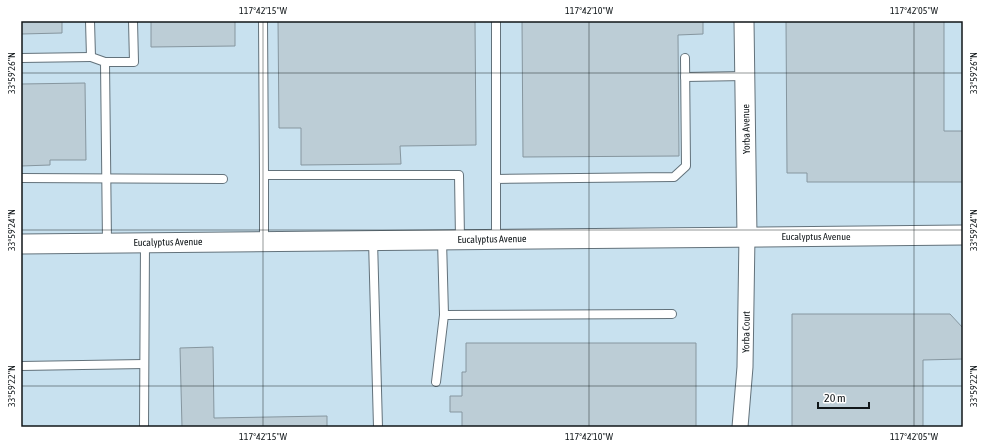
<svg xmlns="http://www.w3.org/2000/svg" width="984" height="448" font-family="'Asap Condensed',sans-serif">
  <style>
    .built { fill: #c8e1ef }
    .building { fill: #bccdd6; stroke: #86969f }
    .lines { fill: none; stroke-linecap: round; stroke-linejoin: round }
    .service-casing { stroke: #63727b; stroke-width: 10 }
    .minor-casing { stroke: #63727b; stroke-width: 17 }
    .tertiary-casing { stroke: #63727b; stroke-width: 21 }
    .service { stroke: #fff; stroke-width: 8 }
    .minor { stroke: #fff; stroke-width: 15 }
    .tertiary { stroke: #fff; stroke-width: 19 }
    .ticks { fill: none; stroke: #101619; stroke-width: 1; stroke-opacity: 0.45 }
    .labels { text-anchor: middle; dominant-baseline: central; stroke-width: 4; stroke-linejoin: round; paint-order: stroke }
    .street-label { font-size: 10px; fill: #101619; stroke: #fff }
    .neatline { fill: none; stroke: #101619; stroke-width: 1.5 }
    .ticks-label { font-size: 10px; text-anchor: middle; fill: #101619 }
  </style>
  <rect width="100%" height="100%" fill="#dbedf6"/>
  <rect class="built" x="21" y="21" width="942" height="406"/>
  <g class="building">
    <path d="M21,21h41v12l-41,1z"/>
    <path d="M151,21h84v25l-84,1z"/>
    <path d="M278,21h197l1,124 -76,1 1,18 -100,1v-37h-22z"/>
    <path d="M522,21h181v13l-25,1 1,121 -156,1z"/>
    <path d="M786,21h158v110h19v51h-156v-9h-20z"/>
    <path d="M85,83l1,77h-36v5l-29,1v-82z"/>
    <path d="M792,314h158l13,14v31l-40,1v67h-131z"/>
    <path d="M466,343h230v84h-234v-15h-12v-16h12v-24h4z"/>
    <path d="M213,347l1,71 113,-2v11h-145l-2,-79z"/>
  </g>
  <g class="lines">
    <defs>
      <g id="service">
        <path d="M90,21l1,36 14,5 2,181"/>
        <path d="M263,21l1,154"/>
        <path d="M496,21v158"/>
        <path d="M21,58l70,-1"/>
        <path d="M105,62h29l-1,-41"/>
        <path d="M685,77l60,-1"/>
        <path d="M21,178l202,1"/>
        <path d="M496,239v-60l178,-2 12,-11 -1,-108"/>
        <path d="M373,240l5,187"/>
        <path d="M264,241v-66h195l1,64"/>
        <path d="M444,315l228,-1"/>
        <path d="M21,366l123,-2"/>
        <path d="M436,382l8,-67 -2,-75"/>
        <path d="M144,427l1,-185"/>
      </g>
      <path id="minor" d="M740,427l5,-60 2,-131"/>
      <g id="tertiary">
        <path d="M744,21l3,215"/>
        <path d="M21,244l942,-9"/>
      </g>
    </defs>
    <use href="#service" class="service-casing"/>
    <use href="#minor" class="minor-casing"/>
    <use href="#tertiary" class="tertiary-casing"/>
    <use href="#service" class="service"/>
    <use href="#minor" class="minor"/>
    <use href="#tertiary" class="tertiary"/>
  </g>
  <path class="ticks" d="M263,21v406M589,21v406M914,21v406M21,73h942M21,230h942M21,386h942"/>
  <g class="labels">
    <g class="street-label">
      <text transform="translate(746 129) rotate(-91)">Yorba Avenue</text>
      <text x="816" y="236">Eucalyptus Avenue</text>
      <text transform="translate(492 239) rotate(-1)">Eucalyptus Avenue</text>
      <text transform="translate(168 242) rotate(-1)">Eucalyptus Avenue</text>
      <text transform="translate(746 332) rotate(-89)">Yorba Court</text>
    </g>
  </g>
  <rect width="984" height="448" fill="none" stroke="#ffffff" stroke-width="44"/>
  <path d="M818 402v6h51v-6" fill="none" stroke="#101619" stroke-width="2"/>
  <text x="824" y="402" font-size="12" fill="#101619" stroke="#ffffff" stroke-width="3" paint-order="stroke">20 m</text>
  <rect x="22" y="22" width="940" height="404" class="neatline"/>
  <g class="ticks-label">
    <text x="263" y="14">117°42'15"W</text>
    <text x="589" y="14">117°42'10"W</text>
    <text x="914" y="14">117°42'05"W</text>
    <text transform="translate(11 73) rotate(-90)" y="4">33°59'26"N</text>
    <text transform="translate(973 73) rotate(-90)" y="4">33°59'26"N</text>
    <text transform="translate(11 230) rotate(-90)" y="4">33°59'24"N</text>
    <text transform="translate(973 230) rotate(-90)" y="4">33°59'24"N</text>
    <text transform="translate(11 386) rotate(-90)" y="4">33°59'22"N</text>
    <text transform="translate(973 386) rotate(-90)" y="4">33°59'22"N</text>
    <text x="263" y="440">117°42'15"W</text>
    <text x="589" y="440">117°42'10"W</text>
    <text x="914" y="440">117°42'05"W</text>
  </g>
</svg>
